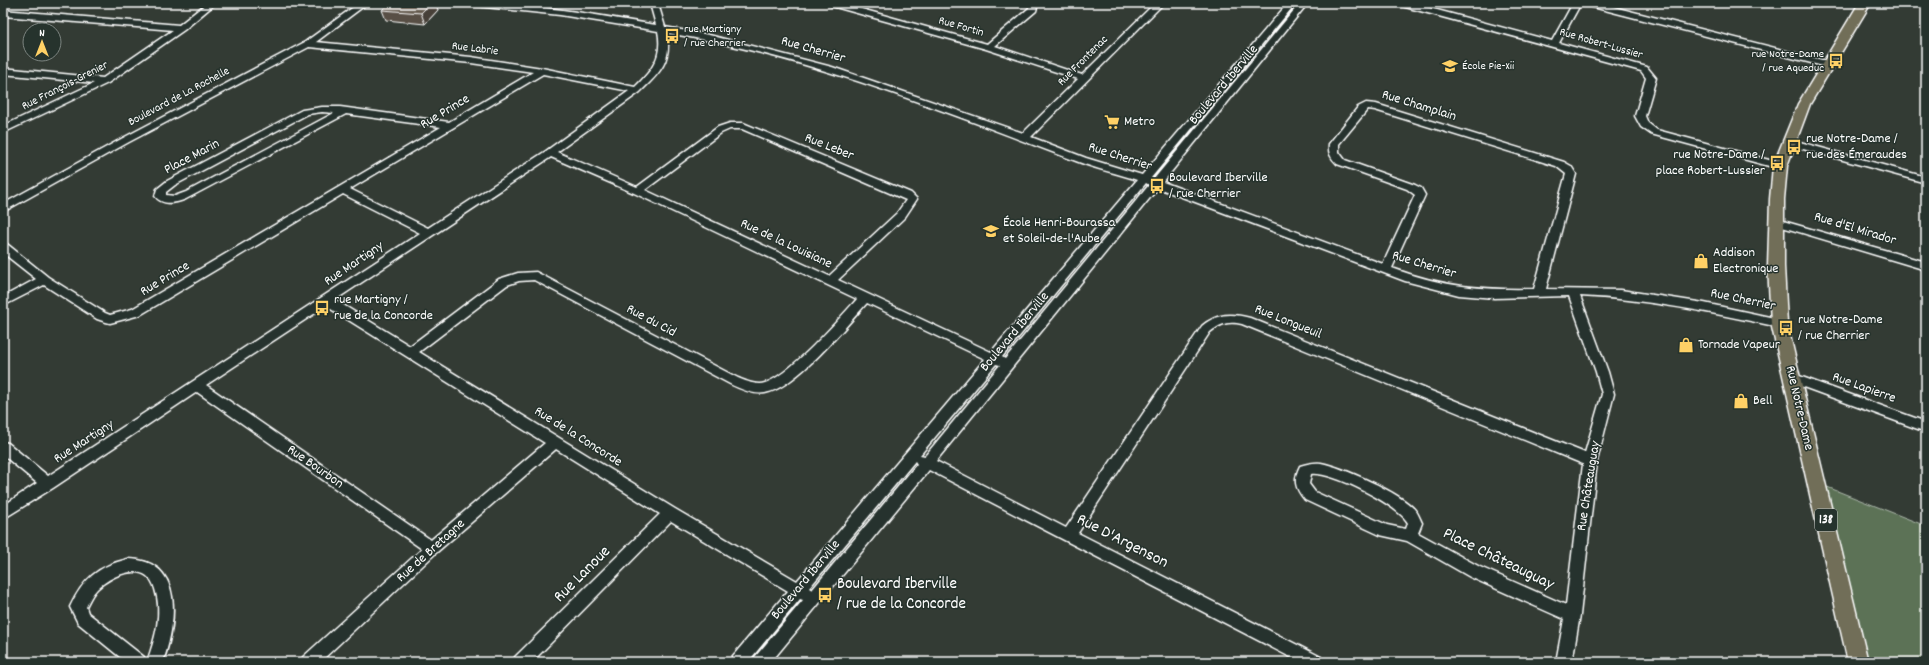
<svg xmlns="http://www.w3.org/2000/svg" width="1929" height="665" font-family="Dekko,sans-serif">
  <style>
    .green { fill: #5b7257; stroke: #adb8ab }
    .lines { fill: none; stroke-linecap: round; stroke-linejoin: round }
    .minor-casing { stroke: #fff; stroke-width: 3 }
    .major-casing { stroke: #fff; stroke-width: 3 }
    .minor { fill: #26332d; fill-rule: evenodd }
    .major { fill: #716e59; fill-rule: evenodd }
    .wall { fill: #584f45; stroke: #fff }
    .shaded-wall { fill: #474038; stroke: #fff }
    .building { fill: #665c50; stroke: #fff }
    .labels { text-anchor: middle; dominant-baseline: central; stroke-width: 3; stroke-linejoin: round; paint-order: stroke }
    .far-street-label { font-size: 12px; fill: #fff; stroke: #26332d }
    .far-poi-label { font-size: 12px; fill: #fff; stroke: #26332d; text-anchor: start }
    .shield { fill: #26332d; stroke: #bec2c0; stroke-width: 1 }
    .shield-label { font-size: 13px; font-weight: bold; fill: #fff }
    .street-label { font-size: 14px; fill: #fff; stroke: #26332d }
    .poi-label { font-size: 14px; fill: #fff; stroke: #26332d; text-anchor: start }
    .near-street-label { font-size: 17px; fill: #fff; stroke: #26332d }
    .near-poi-label { font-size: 17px; fill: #fff; stroke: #26332d; text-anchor: start }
  </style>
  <rect width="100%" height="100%" fill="#333b34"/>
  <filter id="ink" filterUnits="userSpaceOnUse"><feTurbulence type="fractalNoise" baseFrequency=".025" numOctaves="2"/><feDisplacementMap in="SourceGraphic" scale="8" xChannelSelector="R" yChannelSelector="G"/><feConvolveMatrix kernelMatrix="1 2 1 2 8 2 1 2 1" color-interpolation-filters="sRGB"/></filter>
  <g filter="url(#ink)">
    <path class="green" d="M1817,483l109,43v136h-68z"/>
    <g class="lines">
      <defs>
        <g id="minor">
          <path d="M207,3h9l-32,27 -76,53 -105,50v-7l91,-43 -91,-9v-6l100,10 70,-48 -170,-14v-6l176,15z"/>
          <path d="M359,3h9l-52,39 155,15 71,11 93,19c18,-17 28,-31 23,-56l-98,-16 -84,-9 -4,-3c62,0 123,12 184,22l-5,-18 1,-4h8l-1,4 6,20 44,8 123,32 191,66 55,-54 -92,-30 -158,-44 -1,-2h13l147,41 42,-36 1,-5h8l-2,8 -41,35 87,29 73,-72h9l-133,134 55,21 56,17 146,-172h8l-145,175 3,1 146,-176h8l-145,179 220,82 32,-69 -8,-6 -70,-25c-6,-6 -9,-11 -8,-20l29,-37 8,-4 10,1 188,58 7,4 5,8 -30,115 75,1 83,13 75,16 4,1 2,3 -2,3 -4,1c-66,-14 -131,-28 -199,-31l28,76 6,22 -17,67 -17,154 -8,47h-16l8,-43 -94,-42 -63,-36 -27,-6 -75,-35c-10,-12 -12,-20 -5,-34 7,-2 14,-4 21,-3 21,4 80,30 94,47 3,3 5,9 7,13l-4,10 62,34 86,38 17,-141 -341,-140c-13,-3 -21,-1 -32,8l-132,201 243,124 2,5h-23l-371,-192 -158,192h-18l2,-5 48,-57 -3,-1 -52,63h-18l2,-5 56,-66 -117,-70 -139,141h-19l2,-5 145,-143 -104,-65 -119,103 -117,110h-19l2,-5 119,-108 -225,-157 -144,96 -50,31v-13l34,-23 -34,-28v-13l5,1 40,33 372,-243 -77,-39 -203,121 -30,8 -4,-1 -9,-3 -53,-34 -41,21v-9l33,-18 -33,-26v-10l4,1 41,33 57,36 5,2 22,-6 309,-182 -95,-13 -160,85c-10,4 -24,7 -31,-3l2,-7 10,-8 135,-71 20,-3h18l109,15 84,-50 -62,-9 -162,-16 -180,95 -126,70v-8l120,-66 182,-96zM667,33c141,23 276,78 409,128 20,8 41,12 61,19l-146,172 -153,-72 67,-63 12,-18 -6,-6 -168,-70h-13l-12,4 -81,60 -80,-35 83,-60c20,-19 32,-31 27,-59zM543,74l86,17 -83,60 -118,77 -78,-39zM1368,109l7,1 181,56 10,8 -32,115c-53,1 -91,-2 -142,-21l33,-73 -4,-7 -6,-3 -70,-25 -6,-8v-8zM322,112l12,1 -148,79 -11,4 -9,-1v-3l9,-7 133,-71zM730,129h12l164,71 -9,13 -68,63 -184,-86 76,-57zM551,157l83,36 223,106c-18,20 -68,77 -92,84 -9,3 -19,-2 -27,-5l-202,-106 -18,1 -19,6 -89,67 -75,-46zM1146,183l3,2 -144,174 -3,-2zM1158,188l247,93 54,14 35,3 75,-2 27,76 6,22 -17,59 -335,-135c-18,-5 -33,-5 -48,8l-136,202 -130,-67zM534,280l196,104c10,5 23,11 35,9 31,-5 80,-66 102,-90l118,56 -188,222 -122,-72 -256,-157 88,-67 12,-4zM326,306l219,137 -114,97 -225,-155zM996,364l4,1 -75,91 -5,-1zM915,461l2,3 -105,126 -3,-2zM1311,474c21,-3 87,31 97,49l-2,6 -19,-4 -72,-33 -6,-8z"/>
          <path d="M1397,3h14l141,38 21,-38h8l-22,40 88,24 9,11 -11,38 3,7 9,7 127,34 1,2 -5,3 -129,-35 -10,-7 -6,-11 11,-38 -5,-7 -243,-66z"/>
          <path d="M1584,3h14l232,59 2,2 -5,3 -242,-62z"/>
          <path d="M1789,139l137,38v6l-141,-39 -1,-2 1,-2z"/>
          <path d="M1776,219l150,43v8l-154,-46 -1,-2z"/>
          <path d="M1791,373l135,49v10l-139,-51 -2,-3 2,-3z"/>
          <path d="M128,559c58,1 48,66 35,103h-16c8,-23 16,-48 8,-73 -8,-29 -43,-15 -58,0 -5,5 -8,12 -11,18l2,6 56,44 2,5h-20l-48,-39 -8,-16c13,-28 28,-41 58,-48z"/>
        </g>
        <path id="major" d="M1859,3h12l-61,101 -23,62 -3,33v67l3,57 81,339h-20l-77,-339 -3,-57 2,-67 3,-33 25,-62z"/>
      </defs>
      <use href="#minor" class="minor-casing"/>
      <use href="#major" class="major-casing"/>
      <use href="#minor" class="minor"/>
      <use href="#major" class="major"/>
    </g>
    <path class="wall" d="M389,3h46l3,7 -13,14 -39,-4 -4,-10z"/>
    <path class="shaded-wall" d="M431,3h4l3,7 -13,14 -4,-11z"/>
    <path class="building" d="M389,3h42l-10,10 -39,-3z"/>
  </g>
  <defs>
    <symbol id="bus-bare" viewBox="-9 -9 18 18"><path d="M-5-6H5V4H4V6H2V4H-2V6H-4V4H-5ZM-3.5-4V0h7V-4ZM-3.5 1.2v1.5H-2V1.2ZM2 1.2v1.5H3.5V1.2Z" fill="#ffd166" stroke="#26332d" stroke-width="2.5" paint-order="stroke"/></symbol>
    <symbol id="school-bare" viewBox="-9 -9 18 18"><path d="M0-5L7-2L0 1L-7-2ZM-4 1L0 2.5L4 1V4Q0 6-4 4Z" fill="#ffd166" stroke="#26332d" stroke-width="2.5" paint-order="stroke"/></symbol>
    <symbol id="supermarket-bare" viewBox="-9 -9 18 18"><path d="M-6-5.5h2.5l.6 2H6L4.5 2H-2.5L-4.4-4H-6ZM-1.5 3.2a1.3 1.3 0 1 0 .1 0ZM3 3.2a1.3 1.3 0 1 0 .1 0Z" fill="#ffd166" stroke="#26332d" stroke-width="2.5" paint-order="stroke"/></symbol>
    <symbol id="shop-bare" viewBox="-9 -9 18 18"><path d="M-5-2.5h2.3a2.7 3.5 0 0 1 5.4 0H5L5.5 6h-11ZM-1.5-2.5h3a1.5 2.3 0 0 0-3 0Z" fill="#ffd166" stroke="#26332d" stroke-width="2.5" paint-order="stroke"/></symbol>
  </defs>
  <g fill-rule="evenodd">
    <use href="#bus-bare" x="661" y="25" width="22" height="22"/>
    <use href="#bus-bare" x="1825" y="50" width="22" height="22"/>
    <use href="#school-bare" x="1439" y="55" width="22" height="22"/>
    <use href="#supermarket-bare" x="1101" y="111" width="22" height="22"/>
    <use href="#bus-bare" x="1783" y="136" width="22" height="22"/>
    <use href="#bus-bare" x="1766" y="152" width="22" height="22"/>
    <use href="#bus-bare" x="1146" y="175" width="22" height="22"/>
    <use href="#school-bare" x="980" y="220" width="22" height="22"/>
    <use href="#shop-bare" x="1690" y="250" width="22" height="22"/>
    <use href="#bus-bare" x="311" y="297" width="22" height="22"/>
    <use href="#bus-bare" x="1775" y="317" width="22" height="22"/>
    <use href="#shop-bare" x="1675" y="334" width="22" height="22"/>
    <use href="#shop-bare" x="1730" y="390" width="22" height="22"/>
    <use href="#bus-bare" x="814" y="584" width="22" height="22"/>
  </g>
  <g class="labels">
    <g class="far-street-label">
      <text transform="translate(961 27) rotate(16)">Rue Fortin</text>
      <text transform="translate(1601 44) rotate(16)">Rue Robert-Lussier</text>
      <text transform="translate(475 49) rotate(7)">Rue Labrie</text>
      <text transform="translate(1083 61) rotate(-45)">Rue Frontenac</text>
      <text transform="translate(65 86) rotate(-27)">Rue François-Grenier</text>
      <text transform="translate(179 97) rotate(-28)">Boulevard de La Rochelle</text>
    </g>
    <g class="far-poi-label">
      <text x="684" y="29">rue Martigny<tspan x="684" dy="14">/ rue Cherrier</tspan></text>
      <text x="1824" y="54" text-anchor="end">rue Notre-Dame<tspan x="1824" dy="14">/ rue Aqueduc</tspan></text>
      <text x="1462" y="66">École Pie-Xii</text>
    </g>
    <rect class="shield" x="1815" y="509" width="22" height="22" rx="3"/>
    <g class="shield-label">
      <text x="1826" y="520">138</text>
    </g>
    <g class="street-label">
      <text transform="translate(813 50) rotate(16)">Rue Cherrier</text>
      <text transform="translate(1224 85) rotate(-50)">Boulevard Iberville</text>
      <text transform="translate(1419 106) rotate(17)">Rue Champlain</text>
      <text transform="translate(445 112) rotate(-31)">Rue Prince</text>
      <text transform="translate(829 147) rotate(22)">Rue Leber</text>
      <text transform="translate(192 157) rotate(-28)">Place Marin</text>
      <text transform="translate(1120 157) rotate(18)">Rue Cherrier</text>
      <text transform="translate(1855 229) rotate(17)">Rue d'El Mirador</text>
      <text transform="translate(786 244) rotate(25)">Rue de la Louisiane</text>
      <text transform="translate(354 264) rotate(-34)">Rue Martigny</text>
      <text transform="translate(1424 265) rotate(17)">Rue Cherrier</text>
      <text transform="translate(165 279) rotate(-31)">Rue Prince</text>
      <text transform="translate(1743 300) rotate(12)">Rue Cherrier</text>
      <text transform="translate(651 321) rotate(28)">Rue du Cid</text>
      <text transform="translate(1288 322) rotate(22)">Rue Longueuil</text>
      <text transform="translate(1015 332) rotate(-50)">Boulevard Iberville</text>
      <text transform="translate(1864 388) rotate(20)">Rue Lapierre</text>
      <text transform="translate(1799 408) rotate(77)">Rue Notre-Dame</text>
      <text transform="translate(578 437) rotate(32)">Rue de la Concorde</text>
      <text transform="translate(84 442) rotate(-33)">Rue Martigny</text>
      <text transform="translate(315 467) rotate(35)">Rue Bourbon</text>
      <text transform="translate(1589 486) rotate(-81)">Rue Châteauguay</text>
      <text transform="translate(431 551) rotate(-42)">Rue de Bretagne</text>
      <text transform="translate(806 580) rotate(-50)">Boulevard Iberville</text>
    </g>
    <g class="poi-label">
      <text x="1124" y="122">Metro</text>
      <text x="1806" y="139">rue Notre-Dame /<tspan x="1806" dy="16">rue des Émeraudes</tspan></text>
      <text x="1765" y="155" text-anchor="end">rue Notre-Dame /<tspan x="1765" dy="16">place Robert-Lussier</tspan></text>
      <text x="1169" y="178">Boulevard Iberville<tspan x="1169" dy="16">/ rue Cherrier</tspan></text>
      <text x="1003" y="223">École Henri-Bourassa<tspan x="1003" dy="16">et Soleil-de-l'Aube</tspan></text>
      <text x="1713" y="253">Addison<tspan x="1713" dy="16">Electronique</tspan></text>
      <text x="334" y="300">rue Martigny /<tspan x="334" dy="16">rue de la Concorde</tspan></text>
      <text x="1798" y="320">rue Notre-Dame<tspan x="1798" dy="16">/ rue Cherrier</tspan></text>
      <text x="1698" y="345">Tornade Vapeur</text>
      <text x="1753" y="401">Bell</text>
    </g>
    <g class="near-street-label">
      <text transform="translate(1122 542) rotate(27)">Rue D'Argenson</text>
      <text transform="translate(1498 560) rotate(26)">Place Châteauguay</text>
      <text transform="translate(583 575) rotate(-45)">Rue Lanoue</text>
    </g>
    <g class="near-poi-label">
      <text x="837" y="585">Boulevard Iberville<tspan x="837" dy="20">/ rue de la Concorde</tspan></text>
    </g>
  </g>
  <rect width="1929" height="665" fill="none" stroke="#26332d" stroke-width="16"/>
  <rect x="8" y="8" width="1913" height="649" fill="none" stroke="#fff" stroke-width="1.5" filter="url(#ink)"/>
  <g transform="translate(42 42)"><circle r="19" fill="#26332d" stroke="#7d8581"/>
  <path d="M0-3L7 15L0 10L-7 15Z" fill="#ffd166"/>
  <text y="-6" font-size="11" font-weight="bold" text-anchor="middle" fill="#ffffff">N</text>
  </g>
</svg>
